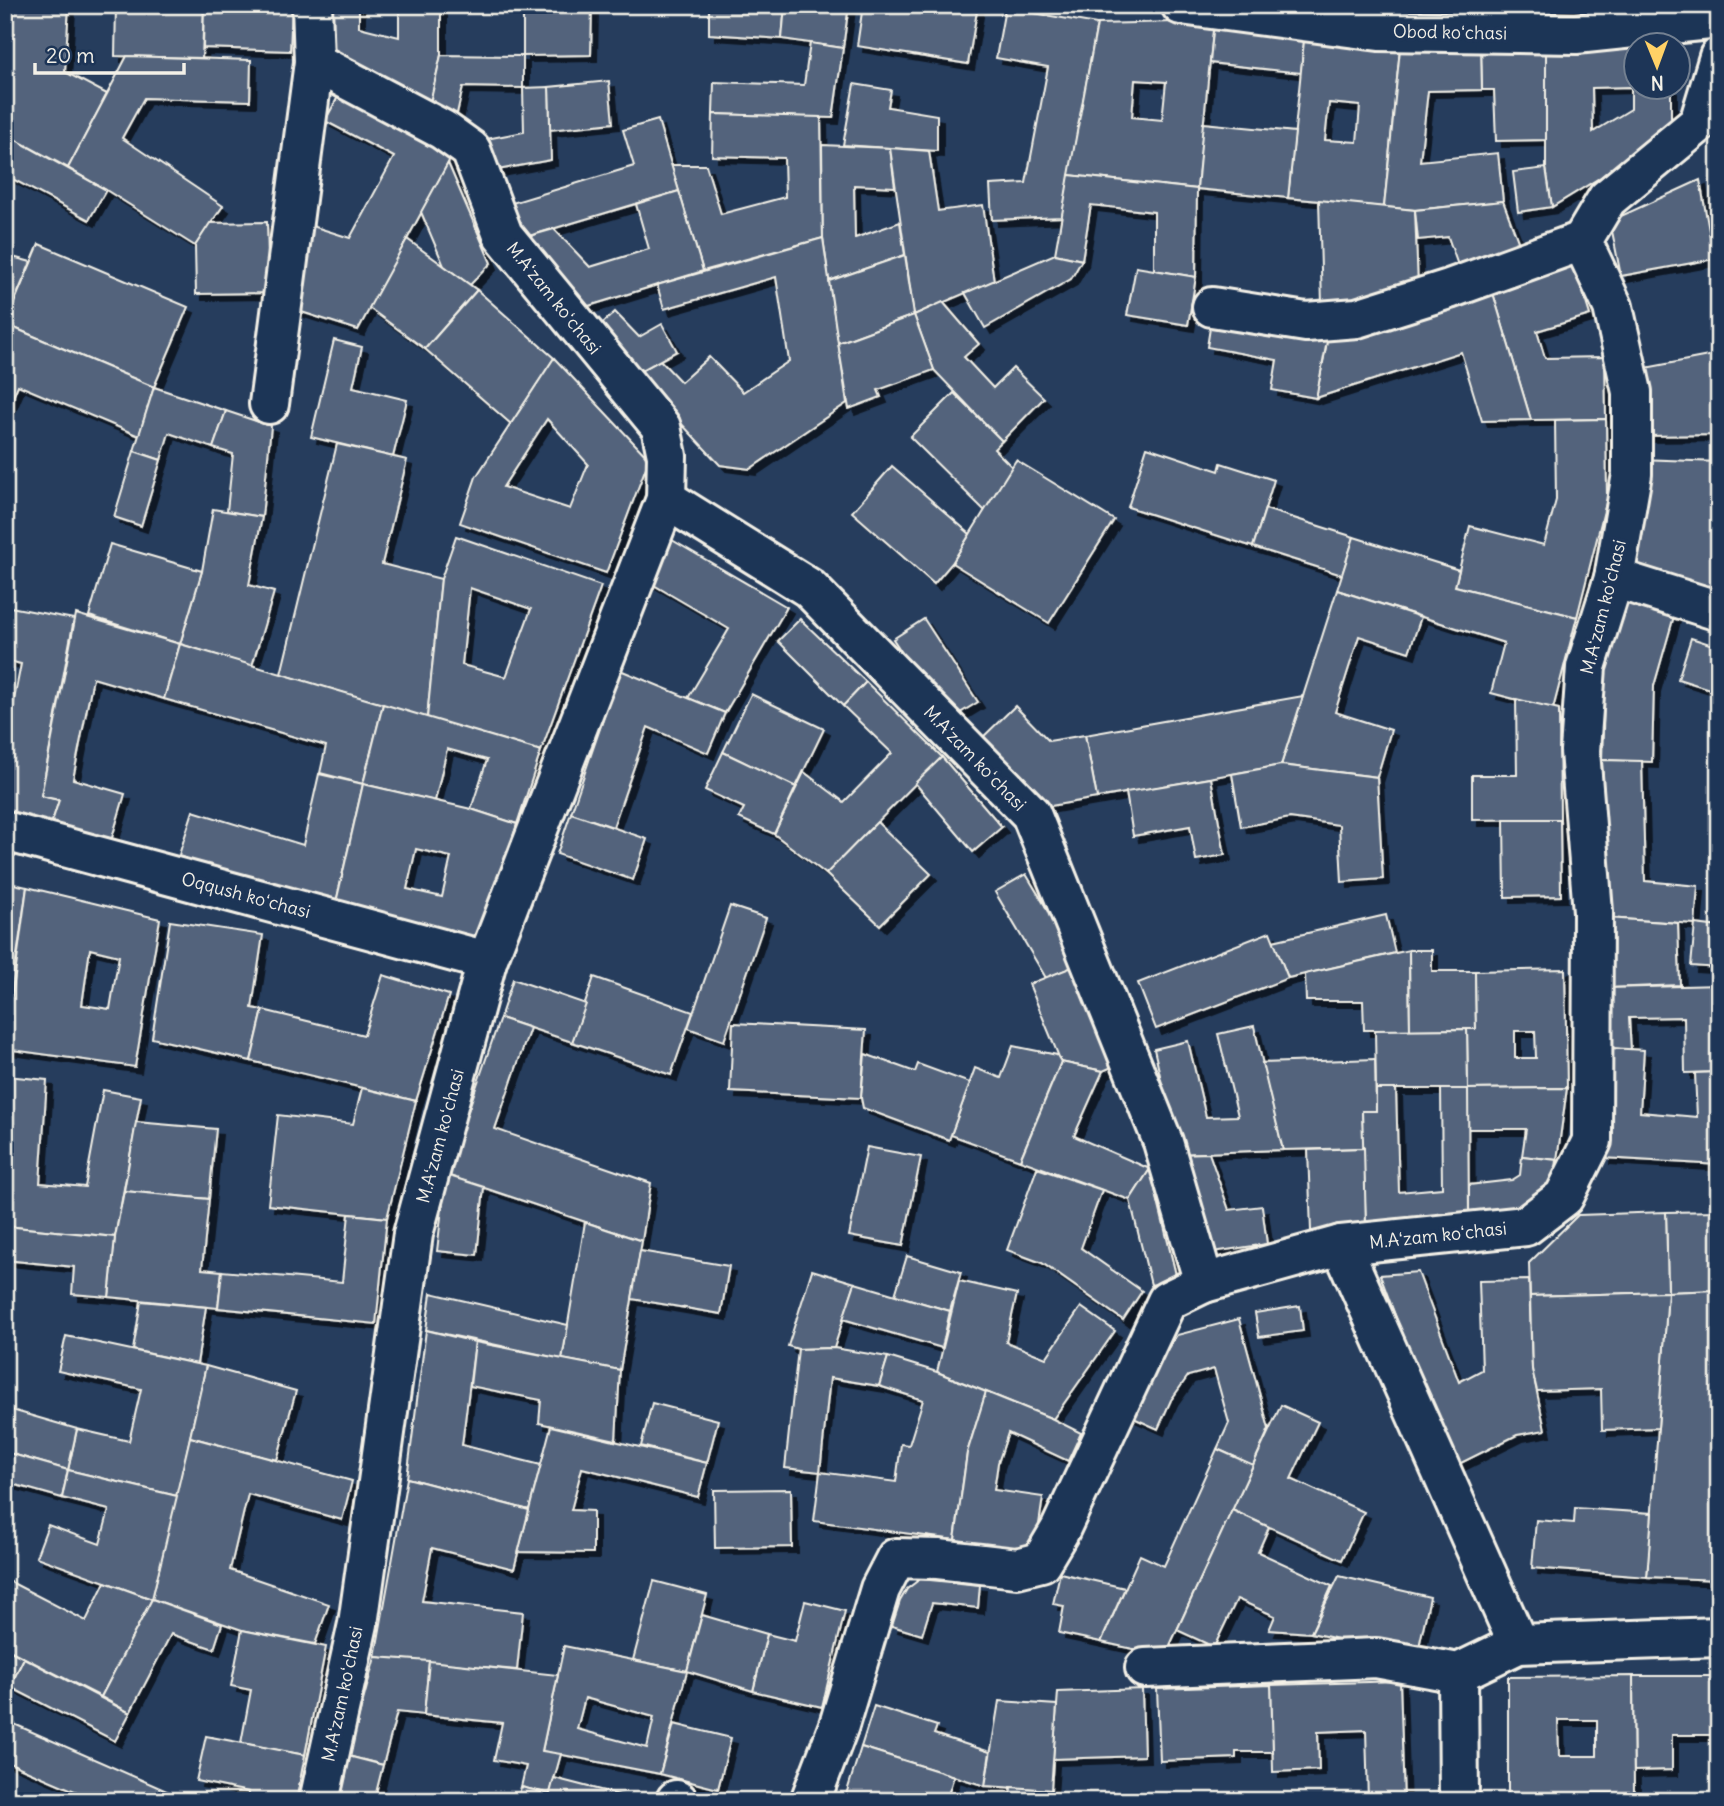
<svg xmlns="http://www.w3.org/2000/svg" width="1724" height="1806" font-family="Delius,sans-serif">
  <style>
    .building { fill: #52647b; stroke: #f4f1e8; stroke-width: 2; fill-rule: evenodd; filter: url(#shadow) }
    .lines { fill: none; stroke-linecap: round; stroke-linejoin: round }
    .minor-casing { stroke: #f4f1e8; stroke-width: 44 }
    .minor { stroke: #1d3557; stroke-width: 38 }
    .labels { text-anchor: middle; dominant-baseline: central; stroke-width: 7; stroke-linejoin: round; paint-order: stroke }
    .street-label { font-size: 18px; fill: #f4f1e8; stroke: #1d3557 }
  </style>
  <defs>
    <filter id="shadow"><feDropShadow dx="6" dy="6" stdDeviation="0" flood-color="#0009"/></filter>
  </defs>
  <rect width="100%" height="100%" fill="#263d5d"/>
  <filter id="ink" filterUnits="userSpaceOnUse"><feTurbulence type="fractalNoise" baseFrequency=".0143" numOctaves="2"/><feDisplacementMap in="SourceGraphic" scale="14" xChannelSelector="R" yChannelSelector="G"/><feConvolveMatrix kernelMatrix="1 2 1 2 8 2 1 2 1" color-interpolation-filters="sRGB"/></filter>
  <g filter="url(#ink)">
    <g class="building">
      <path d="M5,5h64l-4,67 42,22 -39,74 -63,-34z"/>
      <path d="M116,5h88l-2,53 -87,-2z"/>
      <path d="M204,5h88l-2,46 -87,-3z"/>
      <path d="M325,5h34v22l40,10v-32h42v50l-13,57 -104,-59z"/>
      <path d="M538,5h54l-1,50 -68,1v-41h15z"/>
      <path d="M709,5h76l-3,34 -73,-5z"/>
      <path d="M785,5h64l-6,43 -61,-9z"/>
      <path d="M863,5h115l-10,59 -111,-18z"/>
      <path d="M1347,5h101l1,8 -101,6z"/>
      <path d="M1520,5h75v4l-75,1z"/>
      <path d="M1595,5h104v5l-104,-1z"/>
      <path d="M1005,8l92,16 -35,193 -70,3 -2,-35 36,-2 22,-116 -52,-9z"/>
      <path d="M1214,21l-17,168 -128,-14 28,-151zM1135,80l31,2 -4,38 -30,-3z"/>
      <path d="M1214,21l91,10 -4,42 -91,-10z"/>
      <path d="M1305,31l95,18 -16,158 -96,-9zM1329,103l31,3 -3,36 -32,-2z"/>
      <path d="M810,43l33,5 -10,70 -120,-4 1,-32 90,3z"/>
      <path d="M1671,44l-35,2v42h35v46l-119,73 -6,-39v-123zM1631,87v22l-38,23 -1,-44z"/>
      <path d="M1546,45v95l-50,1 -2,-51h-12l-1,-44z"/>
      <path d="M1481,46l1,44 -54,1 -8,70 78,-8 5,48 -88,9 -31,-3 16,-158z"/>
      <path d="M441,55l82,1v32l-60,-1 -7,31 -28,-6z"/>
      <path d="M127,56l124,4 -1,41 -106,-3 -22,40 101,68 -28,40 -89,-56 -38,-22z"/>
      <path d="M609,81l4,42 -63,7 -1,-43z"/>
      <path d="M854,84l37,6 -3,17 49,8v36l-94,-6z"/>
      <path d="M549,87l2,73 -59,11 -6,-32 38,-7 -1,-44z"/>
      <path d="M341,91l111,65 -94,174 -66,-21 11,-86 47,15 44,-81 -69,-36z"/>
      <path d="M713,114l108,3 2,121 -120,33 -32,-106h35l15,49 64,-17 -1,-39 -72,-2z"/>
      <path d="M658,120l21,71 -160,48 -17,-33 132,-40 -11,-36z"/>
      <path d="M1203,123l92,9 -7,66 -91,-9z"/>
      <path d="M5,134l101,56 -17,30 -84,-45z"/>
      <path d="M822,145l68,3 5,39 -41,-2 1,53 45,-16 5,33 -76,26 -6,-43z"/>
      <path d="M890,148l39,3 9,60 45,-6 11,76 -80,34z"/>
      <path d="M448,163l43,100 -21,22 -26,-19 -23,-54z"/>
      <path d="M1546,168l6,39 -34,5 -5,-40z"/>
      <path d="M1069,175l128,14 -1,88 -42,-7v-58l-63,-7 -9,55 -27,-6z"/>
      <path d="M1700,180l14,79 -93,17 -11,-55z"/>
      <path d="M679,191l24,80 -121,37 -63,-69 35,-10 36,38 59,-18 -13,-45z"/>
      <path d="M1319,200l96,10 3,77 -96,17z"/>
      <path d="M1503,201l19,51 -61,22 -13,-37 -30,3 -3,-30z"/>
      <path d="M267,222l2,71 -73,1 -1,-48 15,-23z"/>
      <path d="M823,238l24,165 -97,66 -30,-4 -85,-91 25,-14 21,22 28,-25 34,35 46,-31 -13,-84 -112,32 -7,-24z"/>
      <path d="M407,239l70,51 -52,59 -56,-41z"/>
      <path d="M1719,240v43l-8,-42z"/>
      <path d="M39,244l149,63 -34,80 -149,-63z"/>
      <path d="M1055,254l27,6 -11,19 -86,49 -20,-35z"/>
      <path d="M5,255l26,7 -26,61z"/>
      <path d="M905,255l9,60 -76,28 -9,-62z"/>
      <path d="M1572,258l18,57 -53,16 8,27 60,-1 1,62 -75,1 -41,-137z"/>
      <path d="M1136,267l60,10 -8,48 -61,-10z"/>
      <path d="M1490,283l41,137 -49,1 -21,-69 -145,46 12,-62z"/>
      <path d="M477,290l77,68 -43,66 -86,-75z"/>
      <path d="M943,302l36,42 -15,13 29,31 20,-20 31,30 -42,43 -68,-71 -20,-55z"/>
      <path d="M615,312l24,25 23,-13 15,27 -42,23 -41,-43z"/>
      <path d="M914,315l20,55 -56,20 3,7 -32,12 -11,-66z"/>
      <path d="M1212,315l116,21 -12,62 -44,-8 5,-30 -70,-13z"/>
      <path d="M5,324l149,63 -15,49 -121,-51 -13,31z"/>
      <path d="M334,340l28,7 -9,40 54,13 -14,57 -82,-20z"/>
      <path d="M1719,354v81l-77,1 -2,-67z"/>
      <path d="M554,358l95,101 -43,114 -146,-50 16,-46zM547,419l41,45 -18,45 -67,-22z"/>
      <path d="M154,387l72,24 -13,37 -44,-15 -8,27 -27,-9z"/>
      <path d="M954,393l48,48 -8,8 18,18 -27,44 -75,-74z"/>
      <path d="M226,411l45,15 -9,91 -35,-6 6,-57 -20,-6z"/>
      <path d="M1606,419l1,80 -30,118 -122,-31 15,-60 74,19 12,-45 -1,-80z"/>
      <path d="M337,444l70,16 -25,104 59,15 -14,139 -146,-44z"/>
      <path d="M1147,447l72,24 2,-8 53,17 -21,67 -125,-40z"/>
      <path d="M134,451l27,9 -20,66 -27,-9z"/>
      <path d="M1640,459l79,3v130l-83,-22z"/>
      <path d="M1016,460l98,60 -65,103 -97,-60z"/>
      <path d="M892,466l78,68 -18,29 -18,21 -82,-72z"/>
      <path d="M213,509l49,8 -13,68 25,7 -22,74 -72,-22 22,-73z"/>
      <path d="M1265,509l89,28 -12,38 -89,-28z"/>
      <path d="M456,536l145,50 -60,165 -114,-33 14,-139zM470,588l61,21 -25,68 -44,-12z"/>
      <path d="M1354,537l105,33 -4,16 122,31 -24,92 -62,-16 13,-50 -167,-53z"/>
      <path d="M672,540l115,67 -62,106 -37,-15 41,-69 -82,-48z"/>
      <path d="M110,544l92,27 -22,73 -91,-28z"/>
      <path d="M1337,590l84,27 -12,35 -50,-16 -24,76 56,18 -14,47 -96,-12z"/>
      <path d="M1624,602l50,14 -20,70 -2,76 -50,-2 3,-87z"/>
      <path d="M5,606l69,13 -33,177 18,4 -7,22 -47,-9v-67l16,-82 -16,-4z"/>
      <path d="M76,614l104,30 -16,55 -71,-21 -20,101 52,15 -14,47 -59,-19 7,-22 -18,-4z"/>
      <path d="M800,619l66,63 -23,24 -65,-65z"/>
      <path d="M924,619l54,83 -31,19 -54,-82z"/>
      <path d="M1691,638l28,9v45l-41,-13z"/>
      <path d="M180,644l203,60 -20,80 -43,-11 6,-27 -162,-47z"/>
      <path d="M620,670l105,43 -17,40 -60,-26 -35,100 -42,-14z"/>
      <path d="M866,682l76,75 -116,117 -52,-40 30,-62 40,30 48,-49 -49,-47z"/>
      <path d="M751,694l73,35 -28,58 -73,-35z"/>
      <path d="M1303,696l-22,69 -184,33 -12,-63z"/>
      <path d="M1516,699l43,10 1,110 -88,1v-45h45z"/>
      <path d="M383,704l158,47 -24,73 -46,-15 16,-49 -40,-11 -12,52 -72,-17z"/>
      <path d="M1015,706l34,35 36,-6 12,63 -52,9 -65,-67z"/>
      <path d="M723,752l73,35 -22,47 -35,-16 5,-10 -39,-18z"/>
      <path d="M942,757l60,70 -29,25 -58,-69z"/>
      <path d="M1602,760l40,1 3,120 53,5 -3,38 -88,-6z"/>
      <path d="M1281,765l96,12 6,102 -41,3 -3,-57 -49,-7 -49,9 -9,-53z"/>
      <path d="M319,774l44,10 -28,123 -157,-49 15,-47 110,34z"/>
      <path d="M1211,778l14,77 -29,5 -6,-34 -57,10 -7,-44z"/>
      <path d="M363,784l108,25 46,15 -38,122 -144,-39zM416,849l35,8 -9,40 -35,-8z"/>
      <path d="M571,813l76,26 -14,41 -76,-26z"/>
      <path d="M1504,819h56l1,77 -56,1z"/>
      <path d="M877,822l54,52 -51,51 -54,-51z"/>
      <path d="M1026,874l54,90 -34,14 -51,-86z"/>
      <path d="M5,882l22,5 -22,151z"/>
      <path d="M27,887l133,32 -25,148 -130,-18zM90,949l29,7 -9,53 -28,-4z"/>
      <path d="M730,906l36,12 -42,123 -36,-13z"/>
      <path d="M1386,915l9,38 -107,25 -15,-37z"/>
      <path d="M1607,918l71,5 2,62 -71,3z"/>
      <path d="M170,921l93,14 -11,73 11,2 -12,51 -99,-23z"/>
      <path d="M1695,924l24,3v41l-28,-2z"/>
      <path d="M1270,932l18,46 -132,51 -18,-46z"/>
      <path d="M1409,950l1,80h-46l-1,-29h-57l-1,-27z"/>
      <path d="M1409,950h23v21h43l1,58 -66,1z"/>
      <path d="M1080,964l41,99 -18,8 -42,-9 -32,-78z"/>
      <path d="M1565,969l2,119 -99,1 -1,-60h9l-1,-58zM1515,1031h20l1,27h-21z"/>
      <path d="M383,975l66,20 -33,106 -165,-40 12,-51 101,25z"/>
      <path d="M594,977l99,35 -22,63 -99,-33z"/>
      <path d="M513,979l73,25 -14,38 -72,-24z"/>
      <path d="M1719,985v87l-34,1 -1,-56 -55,1 2,32 -21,-2 -1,-60z"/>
      <path d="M500,1018l30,10 -35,101 156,54 -9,58 -196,-66z"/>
      <path d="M733,1023l133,7 -5,68 -131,-6z"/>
      <path d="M1254,1026l29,124 -105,4 -24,-105 34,-8 18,76 32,-1 -20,-82z"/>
      <path d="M1467,1029l1,60h-92l-1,-59z"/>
      <path d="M1013,1046l44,9 4,7 -41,98 -69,-25 24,-67 26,10z"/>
      <path d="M1610,1048l34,2 -4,62 57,5 -2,-44 24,-1v93l-115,-7z"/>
      <path d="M865,1054l50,18 3,-8 52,19 -21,57 -86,-32 -2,-10z"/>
      <path d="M1375,1059l1,52h-14l2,37 -81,2 -21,-87z"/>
      <path d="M1061,1062l42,9 -29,65 76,33 -20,31 -110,-40z"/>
      <path d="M6,1076l41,4 -7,103 45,4 18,-97 38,7 -26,140 -110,-11z"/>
      <path d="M362,1088l54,13 -29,117 -119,-13 10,-90 75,9z"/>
      <path d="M1567,1088l-10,72 -35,-4 4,-27h-58v-40z"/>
      <path d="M1376,1089h20l3,103 43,-4 -1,-99h27l1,129 -103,11 -4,-118h14z"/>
      <path d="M136,1122l80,7 -7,70 -85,-8z"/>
      <path d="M867,1147l54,10 -18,89 -54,-10z"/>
      <path d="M1364,1148l2,81 -55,2 -3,-81z"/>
      <path d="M1209,1153l20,57 33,-4 5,38 -54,8 -35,-98z"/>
      <path d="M1522,1156l35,4 -4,35 -30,19 -54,4v-33l43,-5 8,-5z"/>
      <path d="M1037,1168l65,22 -21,58 61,43 -19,29 -81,-57 -35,-13z"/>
      <path d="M1150,1169l27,110 -26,6 -21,-85z"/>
      <path d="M446,1175l38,12 -7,68 -40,-4z"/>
      <path d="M124,1191l85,8 -7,70 20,2 -4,37 -109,-11 6,-60z"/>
      <path d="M1719,1211v79l-51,2 -2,-80z"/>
      <path d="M1666,1212l2,80 -138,4 -1,-33 49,-48z"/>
      <path d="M349,1214l38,4 -11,106 -158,-16 4,-37 120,11z"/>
      <path d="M585,1222l57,19 -22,129 -58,-11z"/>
      <path d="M5,1226l110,11 -6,60 -37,-3 2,-27 -69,-7z"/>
      <path d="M640,1251l89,15 -8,48 -89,-15z"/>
      <path d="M907,1256l54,16 -11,39 -55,-16z"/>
      <path d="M812,1270l43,13 -21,65 -36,1 -10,-3z"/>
      <path d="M1418,1272l41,110 23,-12 -3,-89 50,-1 3,89 13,61 -28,5 -58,29 -33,-66 -46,-123z"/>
      <path d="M959,1281l58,13 -11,48 40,16 35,-51 34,24 -62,88 -116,-47z"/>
      <path d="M855,1283l95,28 -8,37 -99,-29z"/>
      <path d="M1719,1290v103l-7,86h7v101l-72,-3 21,-285z"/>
      <path d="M1668,1292l-10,136 -56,2 -1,-41 -64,2 -5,-22 -2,-73z"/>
      <path d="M431,1293l137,32 -6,34 -136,-29z"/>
      <path d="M141,1301l65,6 -9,57 -64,-14z"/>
      <path d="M1300,1306l3,25 -44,6 -4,-24z"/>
      <path d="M1239,1319l30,110 -16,36 -36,-16 12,-26 -15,-54 -26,7 -17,24 -13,29 -29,-13 16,-34 32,-47z"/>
      <path d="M426,1330l49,12 -13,103 79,20 -12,45 -122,-32z"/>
      <path d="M66,1336l140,30 -29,130 -109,-26 9,-41 52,12 12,-52 -83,-18z"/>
      <path d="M475,1342l145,28 -4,70 -77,-17 2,-23 -71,-14z"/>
      <path d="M834,1348l54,9 -9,29 -49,-8 -10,94 -35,-4 13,-119z"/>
      <path d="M888,1357l49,15 49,20 -19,61 -12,87 -141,-19 6,-49 76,10 5,-38 8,1 14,-45 -44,-14z"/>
      <path d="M206,1366l90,25 -19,69 -87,-23z"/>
      <path d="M986,1392l67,27 28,14 -13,28 -60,-28 -10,30 -4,27 49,7 -8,55 -80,-12 12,-87z"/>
      <path d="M652,1403l66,17 -11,43 -66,-17z"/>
      <path d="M1281,1405l37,17 -27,57 73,33 -22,48 -110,-50z"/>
      <path d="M5,1408l72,21 -9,41 -63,-18z"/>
      <path d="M551,1426l156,37 -9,34 -116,-29 -11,42 22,1v42l-75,-1z"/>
      <path d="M190,1437l162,44 -10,39 -94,-26 -18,76 99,34 -14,40 -73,-14 -90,-31z"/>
      <path d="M1217,1449l36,16 -88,191 -64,-14 39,-87 24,11z"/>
      <path d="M5,1452l63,18 -6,28 -57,-16z"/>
      <path d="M68,1470l109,26 -25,103 -116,-42 12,-32 52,19 9,-34 -47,-12z"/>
      <path d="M407,1478l122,32 -15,59 -82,-21 -10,53 101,11 -6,58 -142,-13z"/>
      <path d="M791,1489l1,58 -77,1 -1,-58z"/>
      <path d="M1575,1508l77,5 -5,64 -115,-9 4,-48 38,3z"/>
      <path d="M1232,1510l37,17 -11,25 74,34 -21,47 -42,-3 6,-14 -38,-17 -23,48 -37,-17z"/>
      <path d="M1060,1573l65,15 -24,54 -42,-9 5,-27 -11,-2z"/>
      <path d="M1339,1576l91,21 -13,59 -106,-23z"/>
      <path d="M5,1579l81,42 19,-39 47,17 -51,98 -96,-49z"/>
      <path d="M920,1579l60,6 -2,23 -46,-5 -10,32 -30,-9 8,-25 7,-12z"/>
      <path d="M654,1581l53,14 -20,76 -54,-11z"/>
      <path d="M152,1599l70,25 -8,25 -43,-15 -41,79 -29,-16z"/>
      <path d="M805,1601l40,10 -23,96 -69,-16 14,-57 28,7z"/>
      <path d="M702,1615l65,19 -14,57 -66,-20z"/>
      <path d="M242,1630l84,17 -21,108 -64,-12 10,-53 -20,-4z"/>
      <path d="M564,1646l123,25 -27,103 -118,-23zM585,1698l69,19 -7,31 -70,-19z"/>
      <path d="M5,1648l19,10 -19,38z"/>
      <path d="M375,1657l54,4 -5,54 -27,-3 -14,53 -35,-9z"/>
      <path d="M24,1658l106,55 -15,28 -105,-54z"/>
      <path d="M429,1661l129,14 -16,76 19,3 -11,40 -29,-7 5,-21 -32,-6 8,-37 -78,-8z"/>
      <path d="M1633,1676l1,117 -126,1v-117zM1558,1720h39v36h-38z"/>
      <path d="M1633,1676h86v59h-47v35l-38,1z"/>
      <path d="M1400,1681l4,120h-36l-2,-71 -48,2 1,38 -46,2 -2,-87z"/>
      <path d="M1271,1685l2,67h-37v6l-76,3 -3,-72z"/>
      <path d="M1142,1689l2,67 -91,3 5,-67z"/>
      <path d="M999,1701l58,4 -6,85 -66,-4z"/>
      <path d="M874,1706l63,20 -3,8 56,18 -5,34 -124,-39z"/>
      <path d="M5,1720l180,79 -1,2h-86l-93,-40z"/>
      <path d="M674,1724l57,14 -13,51 -58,-15z"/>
      <path d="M206,1736l99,19 -9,46h-49l2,-9 -53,-11z"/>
      <path d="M861,1747l93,29 -8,25h-42l-14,-5 -2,5h-44z"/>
      <path d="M348,1756l35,9 -9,36h-37z"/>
      <path d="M554,1778l77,20 -1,3h-82z"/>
      <path d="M521,1787l29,7 -2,7h-31z"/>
      <path d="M1011,1787l40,3 -1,11h-40z"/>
      <rect x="1588" y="1793" width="46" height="8"/>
    </g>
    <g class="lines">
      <defs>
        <g id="minor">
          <path d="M312,5l2,57 129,68 28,20 32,85 158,192 6,29 -1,43 -179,462 -74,273 -55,390 -39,177"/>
          <path d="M1181,5l198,26 197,3 143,-15"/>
          <path d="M1212,307l94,15 51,-4 92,-29 133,-48"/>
          <path d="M269,404l45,-342"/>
          <path d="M666,499l143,89 222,226 132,328 41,141 137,-38 185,-19 38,-29 28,-56 1,-229 -13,-161 6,-84 28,-89 18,-104v-82l-19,-85 -31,-66 25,-42 92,-76 20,-66"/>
          <path d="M1614,578l105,33"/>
          <path d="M5,831l482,130"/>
          <path d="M1341,1245l177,399"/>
          <path d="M1145,1668l231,-10 82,15 60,-29 201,-7"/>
          <path d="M1458,1673l1,128"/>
          <path d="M676,1800l2,1"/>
          <path d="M810,1801l29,-76 41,-136 16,-31 42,1 79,9 24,-6 19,-32 107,-229 37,-18"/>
        </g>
      </defs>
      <use href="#minor" class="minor-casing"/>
      <use href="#minor" class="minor"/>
    </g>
  </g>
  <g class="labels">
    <g class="street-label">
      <text transform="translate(1450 32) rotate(1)">Obod koʻchasi</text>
      <text transform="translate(554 298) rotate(51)">M.Aʻzam koʻchasi</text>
      <text transform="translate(1603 607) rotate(-76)">M.Aʻzam koʻchasi</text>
      <text transform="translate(975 758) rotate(46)">M.Aʻzam koʻchasi</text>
      <text transform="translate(246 895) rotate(15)">Oqqush koʻchasi</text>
      <text transform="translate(440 1136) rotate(-75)">M.Aʻzam koʻchasi</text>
      <text transform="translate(1438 1235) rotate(-6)">M.Aʻzam koʻchasi</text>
      <text transform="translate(342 1694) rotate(-78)">M.Aʻzam koʻchasi</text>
    </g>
  </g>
  <rect width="1724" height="1806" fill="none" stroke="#1d3557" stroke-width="28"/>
  <rect x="14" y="14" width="1696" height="1778" fill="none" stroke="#f4f1e8" stroke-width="2.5" filter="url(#ink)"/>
  <g transform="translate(1657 66) rotate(179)"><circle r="33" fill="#1d3557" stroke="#738091" stroke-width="2"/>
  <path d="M0-5L12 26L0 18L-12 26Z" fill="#ffd166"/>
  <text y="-10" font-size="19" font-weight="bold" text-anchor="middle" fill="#f4f1e8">N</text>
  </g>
  <path d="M35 63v10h149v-10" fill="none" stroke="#f4f1e8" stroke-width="3.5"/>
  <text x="46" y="63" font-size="21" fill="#f4f1e8" stroke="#1d3557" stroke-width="5" paint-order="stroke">20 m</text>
</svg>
